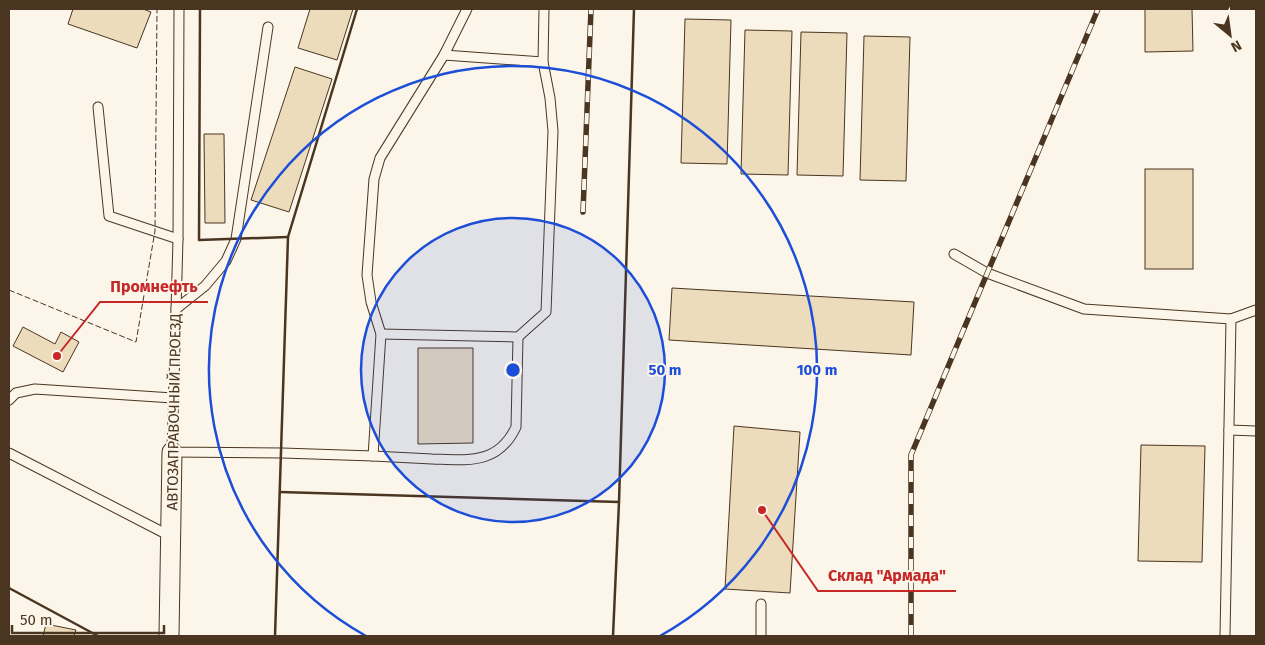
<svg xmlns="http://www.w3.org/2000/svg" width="1265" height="645" font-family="'Fira Sans',sans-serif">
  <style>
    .building { fill: #ecdcbc; stroke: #4a3520 }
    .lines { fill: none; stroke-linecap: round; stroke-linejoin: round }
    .lane-casing { stroke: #4a3520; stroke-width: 11 }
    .street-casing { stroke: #4a3520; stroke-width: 21 }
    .lane { stroke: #fbf6e9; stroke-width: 9 }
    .street { stroke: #fbf6e9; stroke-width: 19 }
    .rail-casing { stroke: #4a3520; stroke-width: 5.5 }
    .rail { stroke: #fbf6e9; stroke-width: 4; stroke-dasharray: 11; stroke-linecap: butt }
    .fence { stroke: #4a3520; stroke-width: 1; stroke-dasharray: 6 2.5; stroke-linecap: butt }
    .wall { stroke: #4a3520; stroke-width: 2.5 }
    .ring { fill: none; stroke: #1d4ed8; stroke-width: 2.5 }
    .labels { text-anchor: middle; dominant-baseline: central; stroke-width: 4; stroke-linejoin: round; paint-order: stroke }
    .street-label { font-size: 15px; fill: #4a3520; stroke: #fbf6e9 }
    .centre { fill: #1d4ed8; stroke: #fbf6e9; stroke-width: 2.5 }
    .ring-label { font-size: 15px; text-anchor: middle; font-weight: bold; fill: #1d4ed8; stroke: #fbf6e9; stroke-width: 4; stroke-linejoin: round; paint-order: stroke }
    .leader { fill: none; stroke: #c62828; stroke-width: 2 }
    .callout-dot { fill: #c62828; stroke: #fbf6e9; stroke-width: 2 }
    .callout-label { font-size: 16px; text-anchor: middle; font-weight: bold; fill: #c62828; stroke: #fbf6e9; stroke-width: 4; stroke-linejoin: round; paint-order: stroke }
  </style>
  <rect width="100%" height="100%" fill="#fbf6e9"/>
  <g class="building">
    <path d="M73,9h70l8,3 -14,36 -69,-24z"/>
    <path d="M310,9h43l-16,51 -39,-12z"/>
    <path d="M1145,9h47l1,42 -48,1z"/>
    <path d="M685,19l46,1 -4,144 -46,-1z"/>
    <path d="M745,30l47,1 -4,144 -47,-1z"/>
    <path d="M801,32l46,1 -4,143 -46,-1z"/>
    <path d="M864,36l46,1 -4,144 -46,-1z"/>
    <path d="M295,67l37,12 -43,133 -38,-12z"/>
    <path d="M204,134h20l1,89h-20z"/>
    <rect x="1145" y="169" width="48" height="100"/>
    <path d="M672,288l242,14 -3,53 -242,-15z"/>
    <path d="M23,327l32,17 6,-12 18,10 -16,30 -50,-26z"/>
    <path d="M418,348h55v95l-55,1z"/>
    <path d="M734,426l66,6 -10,161 -65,-4z"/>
    <path d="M1141,445l64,1 -3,116 -64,-1z"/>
    <path d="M46,624l30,6 -2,6h-31z"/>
  </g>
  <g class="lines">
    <defs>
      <g id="lane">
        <path d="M179,9l-1,230 -6,213 110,1 91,3 8,-122 -10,-32 -4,-27 7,-96 6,-21 64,-103 23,-46"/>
        <path d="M444,55l99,7"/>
        <path d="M98,107l11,109 69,23"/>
        <path d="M954,254l33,19 97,36 147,10"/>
        <path d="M176,309l29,-23 21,-25 10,-22 32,-212"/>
        <path d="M381,334l137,3 28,-25 7,-181 -3,-33 -7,-36 1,-53"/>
        <path d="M9,400l7,-7 19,-4 138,9"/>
        <path d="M1229,430l27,1"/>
        <path d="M9,453l161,83"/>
        <path d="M373,456c20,1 40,2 59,3 36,1 66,6 84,-32l2,-90"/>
        <path d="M761,604v32"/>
        <path d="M1225,636l6,-317 25,-9"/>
      </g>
      <path id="street" d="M169,636l3,-184"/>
    </defs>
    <use href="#lane" class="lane-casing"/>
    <use href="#street" class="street-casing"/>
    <use href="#lane" class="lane"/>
    <use href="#street" class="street"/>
    <defs>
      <g id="rail">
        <path d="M583,212l8,-203"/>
        <path d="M911,636v-181l187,-446"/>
      </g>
    </defs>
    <use href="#rail" class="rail-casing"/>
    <use href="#rail" class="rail"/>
    <path class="fence" d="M9,290l127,52 19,-111 2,-222"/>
    <g class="wall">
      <path d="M200,9l-1,231 89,-3"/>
      <path d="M280,492l339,10"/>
      <path d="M9,588l89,48"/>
      <path d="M275,636l13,-399 69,-228"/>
      <path d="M613,636l6,-134 15,-493"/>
    </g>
  </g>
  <circle cx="513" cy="370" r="152" fill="#1d4ed8" fill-opacity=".12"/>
  <g class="ring">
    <circle cx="513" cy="370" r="152"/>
    <path d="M366 636A304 304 0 1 1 660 636"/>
  </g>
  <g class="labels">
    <g class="street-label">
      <text transform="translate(174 412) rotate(-89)">АВТОЗАПРАВОЧНЫЙ ПРОЕЗД</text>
    </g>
  </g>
  <circle cx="513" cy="370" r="8" class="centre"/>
  <g class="ring-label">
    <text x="665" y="375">50 m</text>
    <text x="817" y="375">100 m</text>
  </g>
  <path class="leader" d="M57 356L100 302H208M762 510L818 591H956"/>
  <g class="callout-dot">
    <circle cx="57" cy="356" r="5"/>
    <circle cx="762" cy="510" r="5"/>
  </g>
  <g class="callout-label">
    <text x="154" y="292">Промнефть</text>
    <text x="887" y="581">Склад "Армада"</text>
  </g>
  <rect width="1265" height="645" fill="none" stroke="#4a3520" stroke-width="20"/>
  <g transform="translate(1230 35) rotate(151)" stroke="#fbf6e9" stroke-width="4" paint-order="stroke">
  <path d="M0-4L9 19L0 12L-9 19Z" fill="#4a3520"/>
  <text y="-8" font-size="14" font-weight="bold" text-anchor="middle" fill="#4a3520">N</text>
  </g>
  <path d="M12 625v8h152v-8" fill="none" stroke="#4a3520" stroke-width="2.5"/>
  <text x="20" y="625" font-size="15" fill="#4a3520" stroke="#fbf6e9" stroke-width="4" paint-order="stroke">50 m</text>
</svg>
